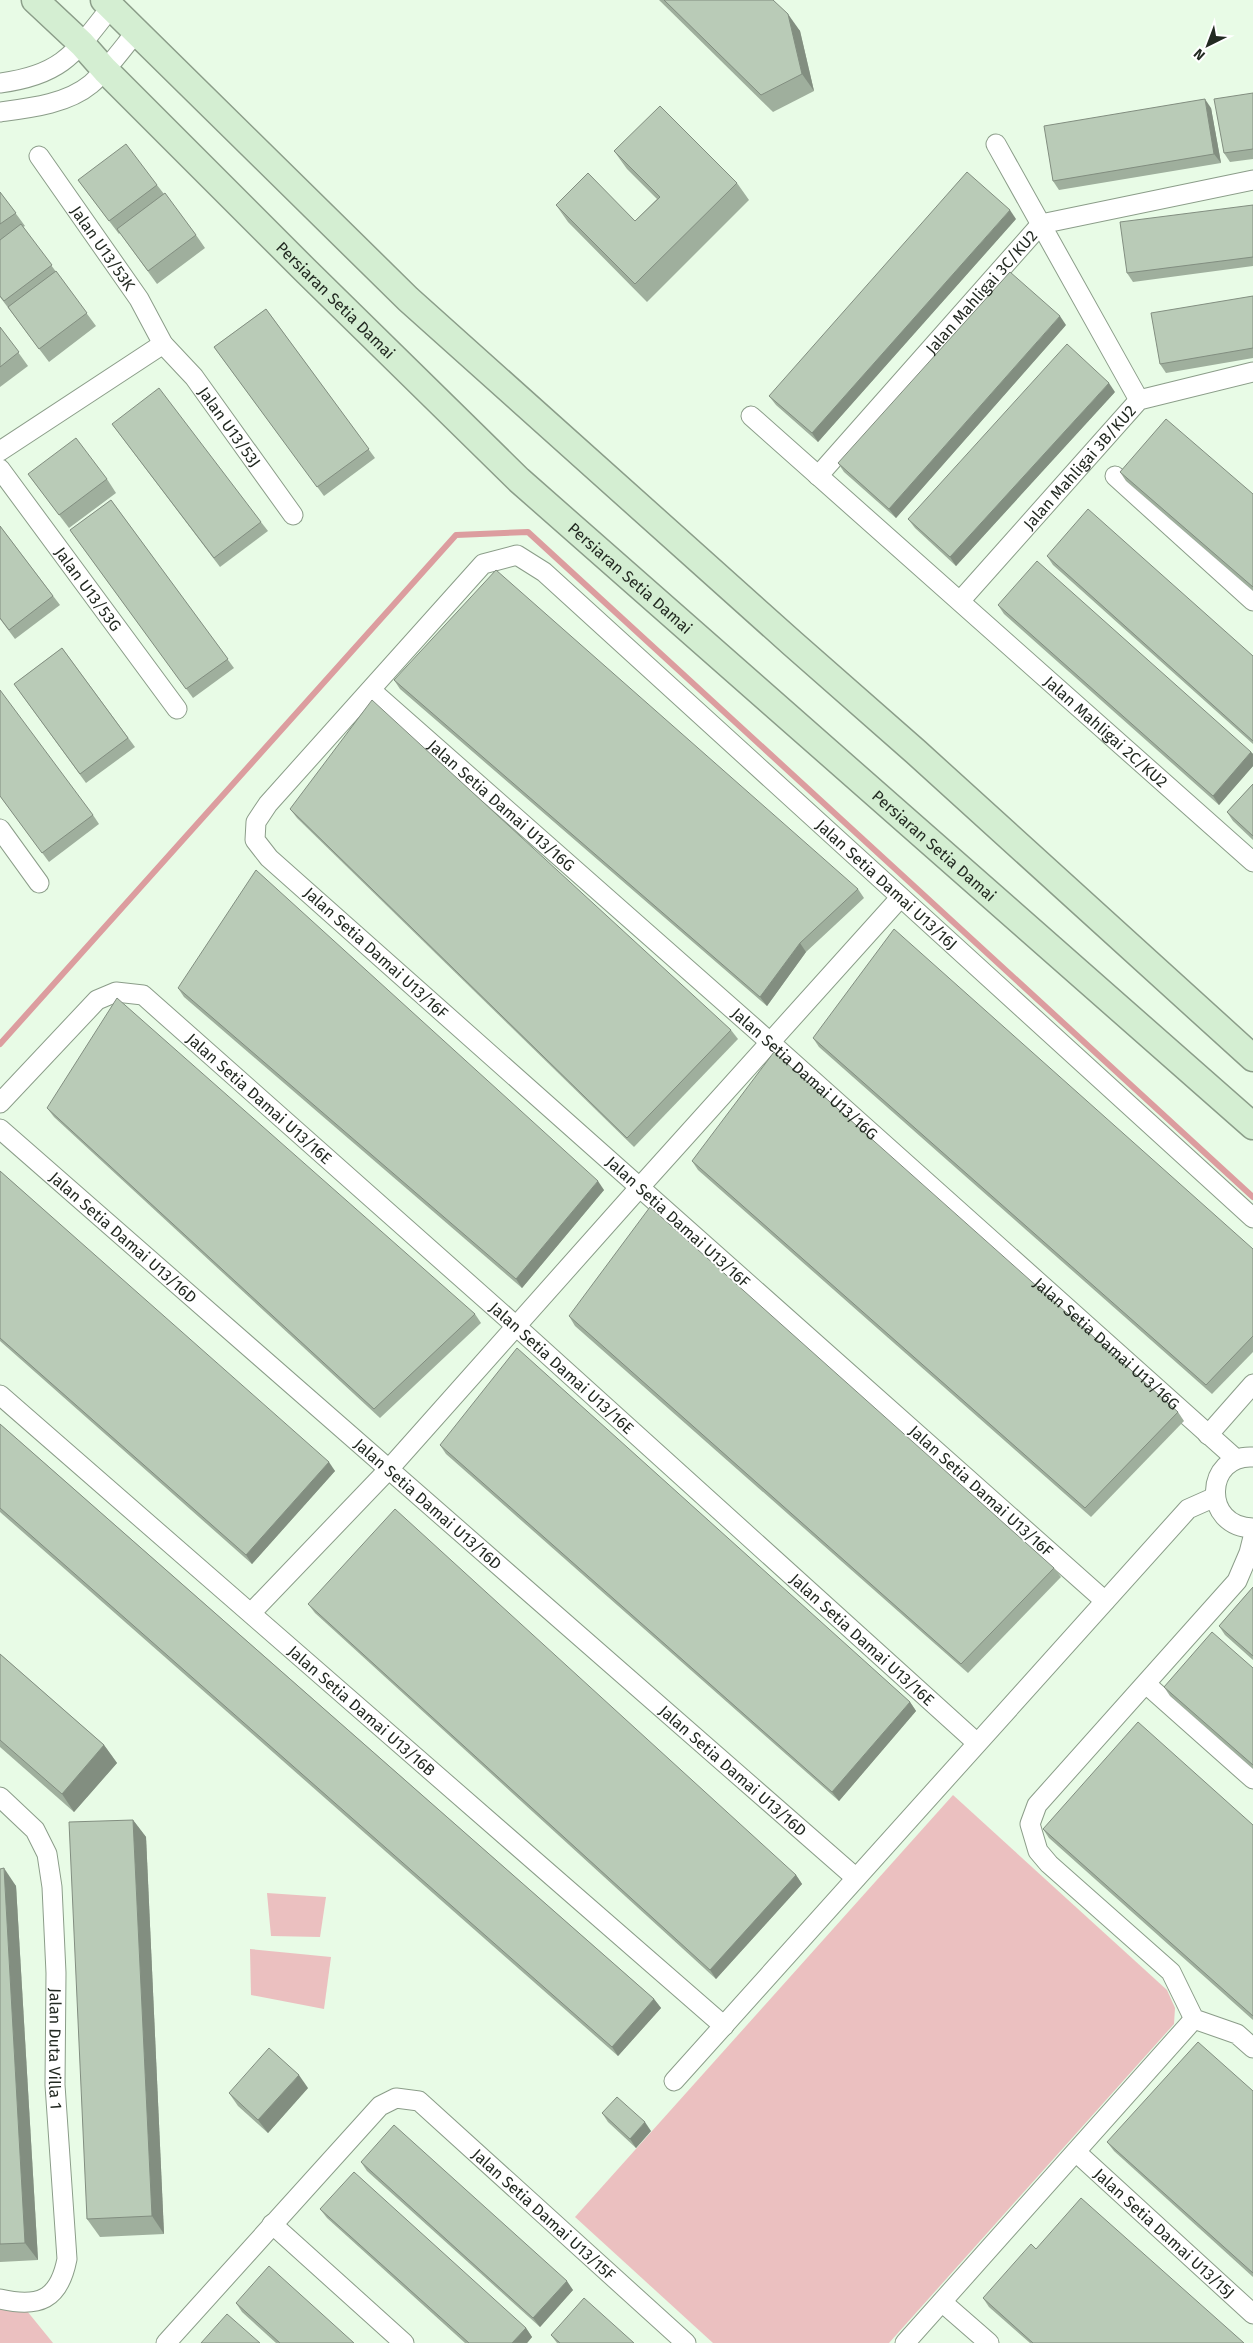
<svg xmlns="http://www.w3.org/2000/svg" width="1253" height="2343" font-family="'Fira Sans',sans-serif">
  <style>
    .green { fill: #ebc0c0 }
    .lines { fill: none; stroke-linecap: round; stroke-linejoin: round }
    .stream { stroke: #dc9d9f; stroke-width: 6 }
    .street-casing { stroke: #8b9d89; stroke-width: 21 }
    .secondary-casing { stroke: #8b9d89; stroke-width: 29 }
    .street { stroke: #fff; stroke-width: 19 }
    .secondary { stroke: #d4eed2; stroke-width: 26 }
    .wall { fill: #9faf9d }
    .shaded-wall { fill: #828e80 }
    .building { fill: #b9cbb7; stroke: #828e80 }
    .labels { text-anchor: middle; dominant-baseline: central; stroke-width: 4; stroke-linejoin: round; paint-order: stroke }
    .street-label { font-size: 16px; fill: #222921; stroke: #fff }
  </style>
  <rect width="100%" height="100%" fill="#e8fbe6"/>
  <g class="green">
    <path d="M953,1795l214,195 8,18 -1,16 -285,319h-176l-138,-126z"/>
    <path d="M267,1893l59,4 -6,40 -49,-1z"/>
    <path d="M250,1949l81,8 -7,52 -73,-14z"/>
    <path d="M0,2306l27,5 26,32h-53z"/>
  </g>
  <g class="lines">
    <path class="stream" d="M0,1044l456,-509 72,-3 725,665"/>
    <defs>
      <g id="street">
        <path d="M0,83c62,-8 75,-30 111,-76"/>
        <path d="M0,112c30,-4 67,-8 91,-28 17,-15 31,-35 45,-52"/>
        <path d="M996,144l143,256"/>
        <path id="s1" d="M39,156l100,143 24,45 31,33 99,138"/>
        <path id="s2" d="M751,416l502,446"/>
        <path d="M0,451l163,-107"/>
        <path id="s3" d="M0,469l177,240"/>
        <path id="s4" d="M818,476l223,-252 212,-44"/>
        <path d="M1115,476l138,125"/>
        <path id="s5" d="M961,600l178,-200 114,-28"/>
        <path id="s6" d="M371,690l400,353 465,416"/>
        <path d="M0,829l39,54"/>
        <path id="s7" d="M0,1103l97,-103 19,-8 27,3 373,331 461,417"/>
        <path id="s8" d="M0,1129l856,749"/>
        <path id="s9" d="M0,1395l724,631"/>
        <path d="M1208,1435l45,-51"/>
        <path d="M1253,1457c-48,-3 -52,70 0,71"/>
        <path d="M1253,1537l-4,16 -12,28 -200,224 -7,19 8,27 11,13 122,108 23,47 43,15 16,14"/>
        <path id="s10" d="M1105,1601l-836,-743 -14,-18 1,-18 12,-18 215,-240 34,-9 27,17 709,646"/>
        <path d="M251,1613l138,-144 250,-281 261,-290"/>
        <path d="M1146,1684l107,95"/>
        <path id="s11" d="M0,1797l35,33 12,24 5,33 4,86 -1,112 12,174c-8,41 -28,49 -67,40"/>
        <path d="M674,2081l514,-572 27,-12"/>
        <path id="s12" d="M1076,2152l177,162"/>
        <path d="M272,2224l132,119"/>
        <path d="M942,2302l47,41"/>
        <path id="s13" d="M166,2343l214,-237 16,-8 23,3 267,242"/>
        <path d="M905,2343l289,-324"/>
      </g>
      <g id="secondary">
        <path id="s14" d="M35,0l47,44 23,26 200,200 214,210 734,646"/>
        <path d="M104,0l304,299 384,344 124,109 337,306"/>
      </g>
    </defs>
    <use href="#street" class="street-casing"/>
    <use href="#secondary" class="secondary-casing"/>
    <use href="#street" class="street"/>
    <use href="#secondary" class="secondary"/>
  </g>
  <g class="wall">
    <path d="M659,0h114l27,31 14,60 -41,21z"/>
    <path d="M1253,93v66l-23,3 -6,-9z"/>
    <path d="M1211,108l10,55 -162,27 -6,-9z"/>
    <path d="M614,151l123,32 12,17 -102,102 -79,-80 -12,-17 79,16 22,-22 -30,-30z"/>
    <path d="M78,180l79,5 39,50 9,13 -48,36 -37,-51 -1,1z"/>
    <path d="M0,192l25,34 -2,1 73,99 -47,36 -49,-65z"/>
    <path d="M1253,205v61l-120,16 -6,-9z"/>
    <path d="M1016,219l-198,223 -42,-37 -7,-9z"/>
    <path d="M1253,296v62l-87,15 -6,-9z"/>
    <path d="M266,309l109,149 -51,38 -110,-149z"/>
    <path d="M1066,325l-170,193 -52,-46 -6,-9z"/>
    <path d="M0,327l28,39 -28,21z"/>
    <path d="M1115,392l-159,174 -41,-38 -7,-9z"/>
    <path d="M112,424l149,98 7,9 -48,36z"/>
    <path d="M1120,472l133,22v97l-127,-110z"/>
    <path d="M28,474l79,5 9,14 -47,35z"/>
    <path d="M111,500l123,168 -41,30 -123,-168z"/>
    <path d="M0,526l60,79 -45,34 -15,-20z"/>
    <path d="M1047,556l206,100v88l-200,-179z"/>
    <path d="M998,605l253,147 2,2v12l-34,39 -215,-191z"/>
    <path d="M62,648l73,99 -49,36 -72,-99z"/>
    <path d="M394,680l464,209 6,9 -58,54 -39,54 -367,-317z"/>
    <path d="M1253,784v56l-20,-19 -6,-9z"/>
    <path d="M0,796l93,19 6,9 -50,38z"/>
    <path d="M290,809l441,221 7,9 -104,108 -337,-329z"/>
    <path d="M178,988l426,202 -82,98 -338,-291z"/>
    <path d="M813,1038l440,211v103l-41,42 -393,-347z"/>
    <path d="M47,1108l428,206 6,9 -101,95 -326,-301z"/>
    <path d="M692,1161l486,251 6,9 -93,96 -393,-347z"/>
    <path d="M0,1171l335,300 -83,93 -252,-223z"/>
    <path d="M569,1316l485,252 7,9 -93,96 -393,-347z"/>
    <path d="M0,1424l654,575 7,9 -43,48 -618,-544z"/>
    <path d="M440,1445l470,257 6,9 -77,90 -393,-347z"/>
    <path d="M1253,1587v73l-28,-25 -6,-9z"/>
    <path d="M308,1604l488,271 6,9 -86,95 -401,-366z"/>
    <path d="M0,1654l104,91 13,18 -43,49 -74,-65z"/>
    <path d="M1253,1668v101l-83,-73 -6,-9z"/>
    <path d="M133,1820l13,17 18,397 -64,3 -13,-18z"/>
    <path d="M1253,1825v195l-204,-182 -6,-9z"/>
    <path d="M0,1869l16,17 22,374 -38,2z"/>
    <path d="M308,2088l-40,45 -30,-27 -9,-13z"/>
    <path d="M1253,2091v186l-139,-126 -7,-9z"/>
    <path d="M602,2113l49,18 -15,17 -28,-26z"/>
    <path d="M361,2162l212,128 -33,37 -173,-156z"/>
    <path d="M320,2209l206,119 6,9 -5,6h-62l-138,-125z"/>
    <path d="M1036,2249l208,94h-214l-41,-36 -6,-9z"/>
    <path d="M236,2303l118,40h-78l-34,-31z"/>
    <path d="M551,2335l83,8h-77z"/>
  </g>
  <g class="shaded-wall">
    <path d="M788,14l12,17 14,60 -12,-17z"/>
    <path d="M1205,99l6,9 10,55 -7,-9z"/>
    <path d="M1010,210l6,9 -198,223 -6,-9z"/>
    <path d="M1060,316l6,9 -170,193 -7,-9z"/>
    <path d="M1109,383l6,9 -159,174 -6,-9z"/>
    <path d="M1251,752l2,2v12l-34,39 -6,-9z"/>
    <path d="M800,943l6,9 -39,54 -7,-9z"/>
    <path d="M598,1181l6,9 -82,98 -6,-9z"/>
    <path d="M329,1462l6,9 -83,93 -6,-9z"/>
    <path d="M910,1702l6,9 -77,90 -7,-9z"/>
    <path d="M104,1745l13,18 -43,49 -12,-18z"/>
    <path d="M133,1820l13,17 18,397 -12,-18z"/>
    <path d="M4,1868l12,18 22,374 -13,-17z"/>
    <path d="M796,1875l6,9 -86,95 -6,-9z"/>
    <path d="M654,1999l7,9 -43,48 -6,-9z"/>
    <path d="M299,2075l9,13 -40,45 -10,-13z"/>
    <path d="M645,2122l6,9 -15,17 -6,-9z"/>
    <path d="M567,2281l6,9 -33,37 -7,-9z"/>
    <path d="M526,2328l6,9 -5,6h-15z"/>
  </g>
  <g class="building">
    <path d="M664,0h109l15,14 14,60 -41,21z"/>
    <path d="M1253,93v56l-29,4 -10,-54z"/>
    <path d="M1205,99l9,55 -161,27 -9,-55z"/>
    <path d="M660,106l77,77 -102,101 -79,-79 32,-32 47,48 25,-24 -46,-46z"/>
    <path d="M126,144l31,41 -48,36 -31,-41z"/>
    <path d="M967,172l43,38 -198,223 -43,-37z"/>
    <path d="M0,192l16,21 -16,11z"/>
    <path d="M165,193l31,42 -48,36 -31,-42z"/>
    <path d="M1253,205v52l-126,16 -7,-51z"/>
    <path d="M21,224l31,41 -48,36 -4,-5v-56z"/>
    <path d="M56,271l31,42 -48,36 -31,-42z"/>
    <path d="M1010,272l50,44 -171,193 -51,-46z"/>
    <path d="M1253,296v52l-93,16 -9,-51z"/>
    <path d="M266,309l103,140 -52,38 -103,-140z"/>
    <path d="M0,327l19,25 -19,15z"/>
    <path d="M1067,344l42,39 -159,174 -42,-38z"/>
    <path d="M159,388l102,134 -47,36 -102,-134z"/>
    <path d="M1166,419l87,75v93l-133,-115z"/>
    <path d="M76,438l31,41 -48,36 -31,-41z"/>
    <path d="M111,500l117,159 -42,30 -116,-159z"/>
    <path d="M1088,509l165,147v85l-206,-185z"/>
    <path d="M0,526l53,70 -44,34 -9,-12z"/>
    <path d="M1037,561l214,191 -38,44 -215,-191z"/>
    <path d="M496,570l362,319 -58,54 -40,54 -366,-317z"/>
    <path d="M62,648l66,90 -48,36 -66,-90z"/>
    <path d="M0,690l93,125 -51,38 -42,-57z"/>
    <path d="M372,700l359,330 -104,108 -337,-329z"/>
    <path d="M1253,784v52l-26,-24z"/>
    <path d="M256,870l342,311 -82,98 -338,-291z"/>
    <path d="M894,929l359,320v87l-47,49 -393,-347z"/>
    <path d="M117,998l358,316 -101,95 -327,-301z"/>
    <path d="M774,1052l404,360 -93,96 -393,-347z"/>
    <path d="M0,1171l329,291 -83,93 -246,-217z"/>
    <path d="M650,1207l404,361 -93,96 -392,-348z"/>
    <path d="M517,1348l393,354 -78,90 -392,-347z"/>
    <path d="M0,1424l654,575 -42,48 -612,-539z"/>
    <path d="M395,1509l401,366 -86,95 -402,-366z"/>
    <path d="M1253,1587v69l-34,-30z"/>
    <path d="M1212,1632l41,36v97l-89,-78z"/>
    <path d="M0,1654l104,91 -42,49 -62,-54z"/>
    <path d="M1138,1722l115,103v191l-210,-187z"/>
    <path d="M133,1820l19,396 -65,3 -18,-397z"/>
    <path d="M4,1868l21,375 -25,1v-375z"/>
    <path d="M1198,2042l55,49v182l-146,-131z"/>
    <path d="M269,2048l30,27 -41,45 -29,-27z"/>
    <path d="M617,2097l28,25 -15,17 -28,-26z"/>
    <path d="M394,2125l173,156 -34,37 -172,-156z"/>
    <path d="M354,2172l172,156 -14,15h-43l-149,-134z"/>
    <path d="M1081,2198l163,145h-211l-50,-45 48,-54 5,5z"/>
    <path d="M269,2266l85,77h-74l-44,-40z"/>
    <path d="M584,2298l50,45h-74l-9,-8z"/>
    <path d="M227,2314l33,29h-59z"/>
  </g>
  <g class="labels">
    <g class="street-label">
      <text stroke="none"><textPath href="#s1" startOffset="112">Jalan U13/53K</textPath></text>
      <text stroke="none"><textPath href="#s4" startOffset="246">Jalan Mahligai 3C/KU2</textPath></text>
      <text stroke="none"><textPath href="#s14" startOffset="425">Persiaran Setia Damai</textPath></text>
      <text stroke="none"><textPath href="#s1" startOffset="332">Jalan U13/53J</textPath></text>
      <text stroke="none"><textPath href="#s5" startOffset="178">Jalan Mahligai 3B/KU2</textPath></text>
      <text stroke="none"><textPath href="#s14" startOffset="830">Persiaran Setia Damai</textPath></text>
      <text stroke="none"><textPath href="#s3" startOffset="149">Jalan U13/53G</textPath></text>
      <text stroke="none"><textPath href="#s2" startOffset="475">Jalan Mahligai 2C/KU2</textPath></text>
      <text stroke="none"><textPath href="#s6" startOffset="174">Jalan Setia Damai U13/16G</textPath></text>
      <text stroke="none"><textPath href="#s14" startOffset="1235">Persiaran Setia Damai</textPath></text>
      <text stroke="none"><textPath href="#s10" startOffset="2034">Jalan Setia Damai U13/16J</textPath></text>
      <text transform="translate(376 953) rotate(42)">Jalan Setia Damai U13/16F</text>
      <text stroke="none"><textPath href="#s6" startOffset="579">Jalan Setia Damai U13/16G</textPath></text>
      <text stroke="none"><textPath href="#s7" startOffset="345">Jalan Setia Damai U13/16E</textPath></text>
      <text transform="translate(678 1222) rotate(42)">Jalan Setia Damai U13/16F</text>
      <text stroke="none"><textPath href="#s8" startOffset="164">Jalan Setia Damai U13/16D</textPath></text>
      <text stroke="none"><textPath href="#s6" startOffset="984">Jalan Setia Damai U13/16G</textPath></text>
      <text stroke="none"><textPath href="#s7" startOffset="750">Jalan Setia Damai U13/16E</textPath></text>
      <text transform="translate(981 1491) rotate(42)">Jalan Setia Damai U13/16F</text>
      <text stroke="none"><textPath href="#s8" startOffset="569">Jalan Setia Damai U13/16D</textPath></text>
      <text stroke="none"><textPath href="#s7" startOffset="1155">Jalan Setia Damai U13/16E</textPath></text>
      <text stroke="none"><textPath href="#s9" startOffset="480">Jalan Setia Damai U13/16B</textPath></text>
      <text stroke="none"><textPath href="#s8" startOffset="974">Jalan Setia Damai U13/16D</textPath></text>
      <text stroke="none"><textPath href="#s11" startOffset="270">Jalan Duta Villa 1</textPath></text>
      <text stroke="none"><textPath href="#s13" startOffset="529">Jalan Setia Damai U13/15F</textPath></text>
      <text stroke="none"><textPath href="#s12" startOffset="120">Jalan Setia Damai U13/15J</textPath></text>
    </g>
  </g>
  <g transform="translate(1208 45) rotate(222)" stroke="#ffffff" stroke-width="4" paint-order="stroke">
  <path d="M0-4L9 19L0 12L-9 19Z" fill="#222921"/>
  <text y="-8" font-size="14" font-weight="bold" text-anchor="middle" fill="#222921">N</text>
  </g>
</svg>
